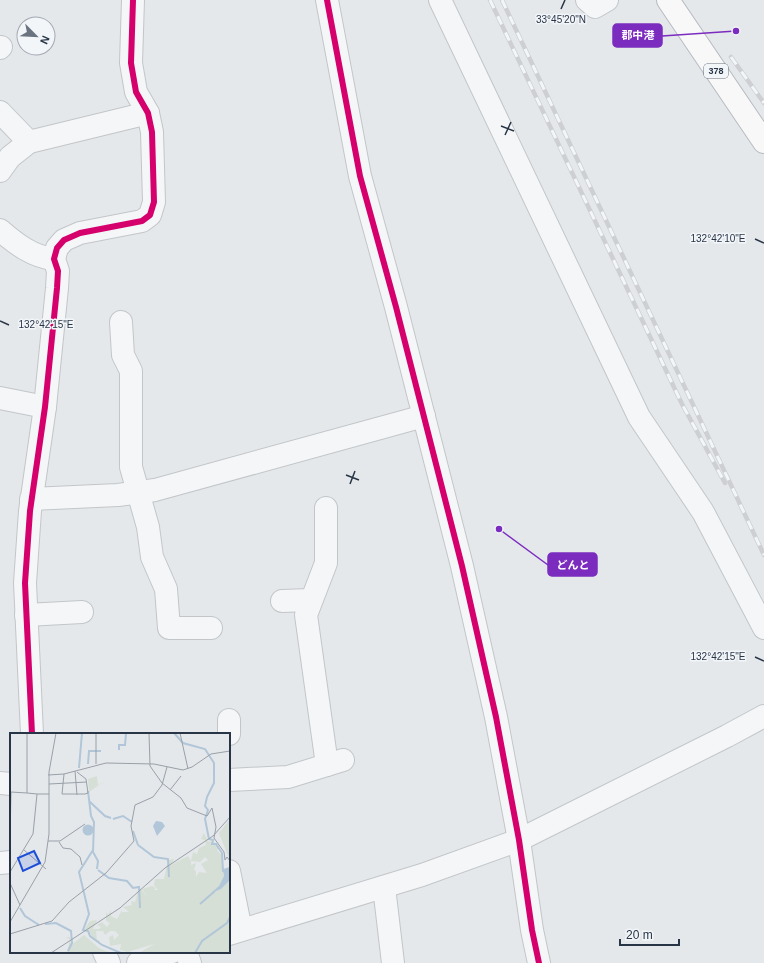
<svg xmlns="http://www.w3.org/2000/svg" width="764" height="963" font-family="Arial,'Noto Sans JP',sans-serif">
  <style>
    .lines { fill: none; stroke-linecap: round; stroke-linejoin: round }
    .minor-casing { stroke: #c3c6c9; stroke-width: 24 }
    .tertiary-casing { stroke: #c3c6c9; stroke-width: 24 }
    .trunk-casing { stroke: #b7bbc0; stroke-width: 24 }
    .minor { stroke: #f4f6f7; stroke-width: 22 }
    .tertiary { stroke: #f4f6f7; stroke-width: 22 }
    .trunk { stroke: #f8f8f9; stroke-width: 22 }
    .rail-casing { stroke: #cdcfd2; stroke-width: 4.5 }
    .rail { stroke: #f3f6f9; stroke-width: 3; stroke-dasharray: 9; stroke-linecap: butt }
    .cycleway-casing { stroke: #f3f6f9; stroke-width: 8 }
    .cycleway { stroke: #d6006c; stroke-width: 6 }
    .ticks { fill: none; stroke: #283547; stroke-width: 1.5 }
    .labels { text-anchor: middle; dominant-baseline: central; stroke-width: 3; stroke-linejoin: round; paint-order: stroke }
    .shield { fill: #f3f6f9; stroke: #656f7c; stroke-width: 1 }
    .shield-label { font-size: 9px; font-weight: bold; fill: #283547 }
    .inset-river { fill: none; stroke: #b1c6d8; stroke-width: 2 }
    .inset-road { fill: none; stroke: #99a0a9; stroke-width: 1 }
    .view { fill: #1d4ed8; fill-opacity: 0.15; stroke: #1d4ed8; stroke-width: 2 }
    .inset-edge { fill: none; stroke: #283547; stroke-width: 2 }
    .ticks-label { font-size: 10px; text-anchor: middle; fill: #283547; stroke: #f3f6f9; stroke-width: 3; stroke-linejoin: round; paint-order: stroke }
    .leader { fill: none; stroke: #7b2cbf; stroke-width: 1.5 }
    .callout-dot { fill: #7b2cbf; stroke: #f3f6f9; stroke-width: 1.5 }
    .callout { fill: #7b2cbf; stroke: #7b2cbf; stroke-width: 1.5 }
    .callout-label { font-size: 11px; text-anchor: middle; font-weight: bold; fill: #fff }
  </style>
  <rect width="100%" height="100%" fill="#e5e8eb"/>
  <g class="lines">
    <defs>
      <g id="minor">
        <path d="M327,0l33,176 36,131 66,259 34,151 23,123 13,90 7,33"/>
        <path d="M440,0l199,417 64,95 61,116"/>
        <path d="M587,0l8,7 12,-7"/>
        <path d="M0,48l1,-1"/>
        <path d="M0,112l29,30"/>
        <path d="M0,171l10,-14 19,-15 119,-29"/>
        <path d="M0,230c16,14 33,27 54,29"/>
        <path d="M121,322l2,33 8,16v96l17,60 4,30 14,32 3,39h42"/>
        <path d="M0,398l45,9"/>
        <path d="M31,499l87,-4 37,-5 269,-74"/>
        <path d="M326,508v55l-20,52 21,150"/>
        <path d="M282,601l29,-1"/>
        <path d="M26,615l56,-3"/>
        <path d="M32,734l-7,-151 5,-72 15,-104 12,-119 1,-17 -4,-12 3,-11 7,-8 16,-7 62,-12 8,-6 4,-13 -2,-70 -4,-19 -12,-21 -5,-29 2,-63"/>
        <path d="M229,734v-14"/>
        <path d="M229,780l59,-3 55,-17"/>
        <path d="M0,783l11,1"/>
        <path d="M0,863l11,-1"/>
        <path d="M229,871l12,59"/>
        <path d="M384,887l9,76"/>
        <path d="M104,952l5,11"/>
        <path d="M186,952l4,11"/>
      </g>
      <g id="tertiary">
        <path d="M229,934l193,-59 97,-35 208,-104 37,-20"/>
        <path d="M138,963l34,-11"/>
      </g>
      <path id="trunk" d="M668,0l96,142"/>
    </defs>
    <use href="#minor" class="minor-casing"/>
    <use href="#tertiary" class="tertiary-casing"/>
    <use href="#trunk" class="trunk-casing"/>
    <use href="#minor" class="minor"/>
    <use href="#tertiary" class="tertiary"/>
    <use href="#trunk" class="trunk"/>
    <defs>
      <g id="rail">
        <path d="M490,0l192,404 43,79"/>
        <path d="M502,0l262,555"/>
        <path d="M731,57l33,46"/>
      </g>
    </defs>
    <use href="#rail" class="rail-casing"/>
    <use href="#rail" class="rail"/>
    <defs>
      <g id="cycleway">
        <path d="M327,0l33,176 36,131 66,259 34,151 23,123 13,90 7,33"/>
        <path d="M32,734l-7,-151 5,-72 15,-104 12,-119 1,-17 -4,-12 3,-11 7,-8 16,-7 62,-12 8,-6 4,-13 -2,-70 -4,-19 -12,-21 -5,-29 2,-63"/>
      </g>
    </defs>
    <use href="#cycleway" class="cycleway-casing"/>
    <use href="#cycleway" class="cycleway"/>
  </g>
  <path class="ticks" d="M561,9l4,-9M501,126l13,5M505,135l6,-13M755,239l9,4M0,321l9,4M346,475l13,5M350,484l5,-13M755,657l9,4"/>
  <g class="labels">
    <rect class="shield" x="704" y="64" width="24" height="14" rx="3"/>
    <g class="shield-label">
      <text x="716" y="71">378</text>
    </g>
  </g>
  <g transform="translate(10 733)">
    <rect width="220" height="220" fill="#e5e8eb"/>
    <path d="M87,43l1,9 8,-5 -17,12 -1,-13zM220,86v42l-11,-28zM194,100l4,8 8,2 3,6 -2,1 5,6 2,20 -5,11 -7,5 9,-3 9,-9v73h-91l15,-9 -26,8 -8,-2 1,-6 -11,2 -1,-9 4,-2 1,5 5,-5 -4,-4h-5l-5,4 -2,-4h-7l1,9h2l2,4 -12,-8 4,1 -8,-9 5,-7 7,-1 -4,9h6l2,-2 -4,-2 5,-3 5,5 3,-4 -4,-2v-9l2,3 3,-5v6l6,3 5,-9v2h7l-6,-5 9,-2 -1,-4 4,1 4,-15 9,10 -6,-8 10,-3 4,2 -2,2h4l-4,-5 1,-6h9l4,-19 6,-1 -3,6 17,-9 3,5 2,-9 4,2 2,-6 7,-3 -1,-5 -4,-1zM195,124l3,3 -7,4 6,9 -8,-1 -3,5v-6l-2,-1 2,-7 -5,2v-4l9,1zM74,202l15,13 12,5h-44l3,-14 -5,-1 5,-1 1,8z" fill="#d6dfd5" fill-rule="evenodd"/>
    <path d="M146,88l6,1 3,4 -8,10 -4,-10zM72.5 97a5.5 5.5 0 1 1 11 0a5.5 5.5 0 1 1-11 0ZM220,134v13l-9,9 -10,4 8,-7 5,-10 -1,-7z" fill="#b1c6d8"/>
    <path class="inset-river" d="M164,0l9,10 22,6 9,14v20l-7,14 -2,9 3,4 -3,9 4,20 4,1 -1,4h4l6,9 1,18 7,3M109,17v-5h6l1,-12M78,31l1,-13h12M69,35l3,-35M78,58l3,25 3,6 -1,30 5,9 -1,8M79,68l16,15 6,2M103,86l10,-3 9,6M123,98l5,14M128,112l16,12 14,2 1,18M83,117l-14,22 10,42 -6,16 5,1 2,5 12,9 19,8M88,137l11,8 18,3 6,7 6,-1 1,21M190,171l15,-13M10,175l5,8 14,9M35,191l11,-1 15,8 1,12 -4,8M185,220l7,-12 25,-18 3,-6"/>
    <path class="inset-road" d="M17,0v60l10,1M139,0l1,33 12,17 19,15 6,10 20,8 5,-8 4,19 -2,11 10,14 1,8 2,-3 3,4M170,0l8,36M86,31v-31M65,38l2,24M54,41l-2,20h23l3,-1 -2,-14 -9,-7M38,42l16,-1 42,-11 48,1 29,6 9,-3 19,-13 19,-3M39,51l38,-2M160,57l11,-14M0,104l1,-45 16,1M38,108h12l25,-17M49,109l4,6 8,1 9,8 2,8M14,117l22,19M0,139l23,-38 4,-40h12M0,150l10,22M0,189l35,-60 4,-28v-62l7,-39M0,201l42,-13 17,-19 37,-29 28,-32 -3,-15 4,-21 18,-8 9,-12 5,-18M41,220l69,-45 45,-40 48,-32 17,-19"/>
    <path class="view" d="M24,118l6,12 -17,8 -5,-13z"/>
    <rect width="220" height="220" class="inset-edge"/>
  </g>
  <g class="ticks-label">
    <text x="561" y="23">33°45'20"N</text>
    <text x="718" y="242">132°42'10"E</text>
    <text x="46" y="328">132°42'15"E</text>
    <text x="718" y="660">132°42'15"E</text>
  </g>
  <path class="leader" d="M736 31L662 36M499 529L548 565"/>
  <g class="callout-dot">
    <circle cx="736" cy="31" r="4"/>
    <circle cx="499" cy="529" r="4"/>
  </g>
  <g class="callout">
    <rect x="613" y="24" width="49" height="23" rx="4"/>
    <rect x="548" y="553" width="49" height="23" rx="4"/>
  </g>
  <g class="callout-label">
    <text x="638" y="39">郡中港</text>
    <text x="573" y="569">どんと</text>
  </g>
  <g transform="translate(36 36) rotate(114)"><circle r="19" fill="#f3f6f9" stroke="#a2a9b2"/>
  <path d="M0-3L7 15L0 10L-7 15Z" fill="#6a7480"/>
  <text y="-6" font-size="11" font-weight="bold" text-anchor="middle" fill="#283547">N</text>
  </g>
  <path d="M620 939v6h59v-6" fill="none" stroke="#283547" stroke-width="2"/>
  <text x="626" y="939" font-size="12" fill="#283547" stroke="#f3f6f9" stroke-width="3" paint-order="stroke">20 m</text>
</svg>
